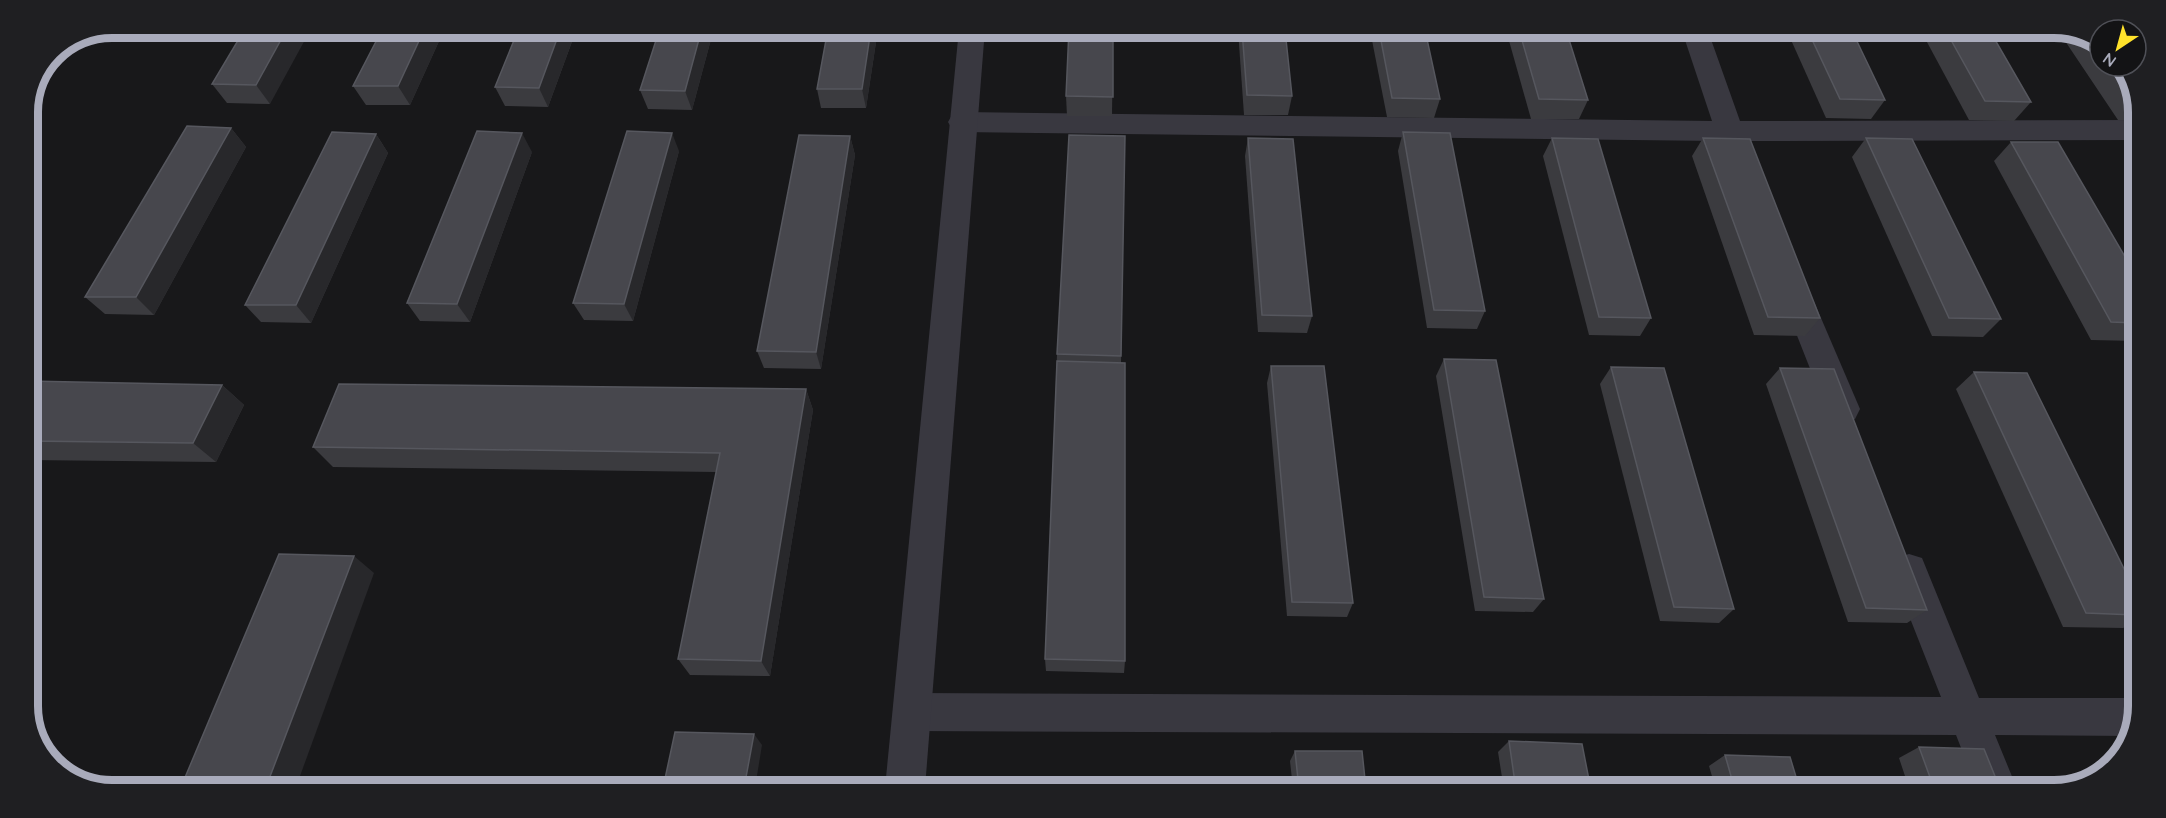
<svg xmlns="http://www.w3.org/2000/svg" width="2166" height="818" font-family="Quicksand,sans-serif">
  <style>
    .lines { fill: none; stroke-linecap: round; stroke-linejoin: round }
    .minor { fill: #393840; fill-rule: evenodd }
    .tertiary { fill: #393840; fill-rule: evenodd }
    .wall { fill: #3b3b3f }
    .shaded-wall { fill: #28282b }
    .building { fill: #47474d; stroke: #56575e; stroke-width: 1.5 }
    .rim { fill: none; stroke: #a9abbb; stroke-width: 8 }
  </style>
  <rect width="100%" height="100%" fill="#18181a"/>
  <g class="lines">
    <g class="minor">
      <path d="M1682,31h26l32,90 399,-1v20l-392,1 3,10 -4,7 -10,3 -10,-3 -8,-17 -756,-9 -10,-3 -4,-7 4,-7 10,-3 750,9z"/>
      <path d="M1794,278l11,3 4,9 51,119 -5,10 -12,4 -12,-4 -5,-10 -47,-119 4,-9z"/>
      <path d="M1909,554l13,4 57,140h156l-2,38 -138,-1 23,56h-40l-22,-56 -1044,-4 -14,-6 -5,-13 5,-13 14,-6 1029,4 -50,-127 5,-12z"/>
    </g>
    <path class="tertiary" d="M959,29h26l-60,759h-40z"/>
  </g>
  <g class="wall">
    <path d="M246,27l24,77 -43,-1 -15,-19z"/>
    <path d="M383,28h62l-35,77h-44l-13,-19z"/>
    <path d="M519,28h58l-29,79 -43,-1 -10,-19z"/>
    <path d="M714,28l-22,82 -44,-1 -8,-19z"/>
    <path d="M828,29h50l-12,79h-45l-4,-19z"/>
    <path d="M1113,29l-1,87h-45l-1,-20z"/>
    <path d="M1238,30h47l7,66 -4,19h-44z"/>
    <path d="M1370,30h55l15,69 -6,19 -47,-1z"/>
    <path d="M1506,30h60l22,70 -9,19h-48z"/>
    <path d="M1787,31h65l33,69 -14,19 -45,-1z"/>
    <path d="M1921,31h69l41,71 -17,19 -45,-1z"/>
    <path d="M2059,32h23l18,13v21h24l15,40v14h-21z"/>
    <path d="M231,128l15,19 -92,168 -49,-1 -20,-17z"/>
    <path d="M1403,132l82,179 -8,18 -50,-1 -29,-177z"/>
    <path d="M376,134l12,19 -77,170 -50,-1 -16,-17z"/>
    <path d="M850,136l5,19 -34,214 -57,-1 -7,-17z"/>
    <path d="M1125,136l-4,227 4,298 -1,12 -78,-2 -1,-12 12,-305z"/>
    <path d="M1248,138l64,178 -5,17 -49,-1 -13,-176z"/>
    <path d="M1552,138l99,180 -11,18 -51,-1 -46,-179z"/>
    <path d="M1703,138l117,180 -15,18 -51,-1 -62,-179z"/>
    <path d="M1866,138l135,181 -18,18 -51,-1 -80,-179z"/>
    <path d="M2011,142l127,137 -1,62 -46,-1 -97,-179z"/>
    <path d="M679,151l-46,170 -49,-1 -11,-17z"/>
    <path d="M532,152l-62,170 -50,-1 -13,-18z"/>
    <path d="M1444,359l100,240 -11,13 -58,-1 -39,-235z"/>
    <path d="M1271,366l82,237 -6,14 -60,-1 -20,-233z"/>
    <path d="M1611,367l123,242 -15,14 -59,-2 -60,-237z"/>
    <path d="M1780,368l147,242 -20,13 -59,-1 -82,-238z"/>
    <path d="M1974,372l161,219v31l-12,6 -60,-1 -107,-238z"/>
    <path d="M2137,378v28l-11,-19z"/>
    <path d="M27,381l195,4 22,20 -28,57 -189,-2z"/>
    <path d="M806,389l7,21 -43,266 -80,-1 -12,-16 38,-187 -383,-5 -20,-20z"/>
    <path d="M1509,741l82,49h-87l-6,-38z"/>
    <path d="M1919,747l82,44h-91l-11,-33z"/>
    <path d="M1295,751l71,38h-73l-3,-28z"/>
    <path d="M1725,755l75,35h-84l-7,-24z"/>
  </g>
  <g class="shaded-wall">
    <path d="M288,27h24l-42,77 -14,-19z"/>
    <path d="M425,28h20l-35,77 -12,-19z"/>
    <path d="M561,28h16l-29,79 -9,-19z"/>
    <path d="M702,28h12l-22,82 -7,-19z"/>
    <path d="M871,29h7l-12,79 -4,-19z"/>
    <path d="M231,128l15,19 -92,168 -18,-18z"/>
    <path d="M522,133l10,19 -62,170 -13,-18z"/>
    <path d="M672,133l7,18 -46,170 -9,-17z"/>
    <path d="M376,134l12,19 -77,170 -15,-18z"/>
    <path d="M850,136l5,19 -34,214 -5,-17z"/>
    <path d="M222,385l22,20 -28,57 -23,-19z"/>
    <path d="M806,389l7,21 -43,266 -9,-15z"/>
    <path d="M354,556l20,17 -78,214h-30z"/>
    <path d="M754,734l8,11 -7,43h-11z"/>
  </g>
  <g class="building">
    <path d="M246,27h42l-32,58 -44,-1z"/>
    <path d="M383,28h42l-27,58h-45z"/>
    <path d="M519,28h42l-22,60 -44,-1z"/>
    <path d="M660,28h42l-17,63 -45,-1z"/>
    <path d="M828,29h43l-9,60h-45z"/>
    <path d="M1069,29h44v68l-47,-1z"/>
    <path d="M1242,30h43l7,66 -45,-1z"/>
    <path d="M1379,30h46l15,69 -48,-1z"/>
    <path d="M1519,30h47l22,70 -49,-1z"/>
    <path d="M1808,31h44l33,69 -45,-1z"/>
    <path d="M1946,31h44l41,71 -46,-1z"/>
    <path d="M2113,66h11l13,35z"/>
    <path d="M187,126l44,2 -95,169h-51z"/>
    <path d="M477,131l45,2 -65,171 -50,-1z"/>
    <path d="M627,131l45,2 -48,171 -51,-1z"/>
    <path d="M332,132l44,2 -80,171h-51z"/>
    <path d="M1403,132l47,1 35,178 -51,-1z"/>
    <path d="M799,135l51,1 -34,216 -59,-1z"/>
    <path d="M1069,135l56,1 -4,220 -64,-2z"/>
    <path d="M1248,138l45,1 19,177 -50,-1z"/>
    <path d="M1552,138l46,1 53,179 -52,-1z"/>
    <path d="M1703,138l47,1 70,179 -52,-1z"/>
    <path d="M1866,138l46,1 89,180 -52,-1z"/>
    <path d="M2011,142h47l80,137 -1,44 -26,-1z"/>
    <path d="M1444,359l52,1 48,239 -60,-2z"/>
    <path d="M1057,361l68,2v298l-80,-2z"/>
    <path d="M1271,366h53l29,237 -61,-1z"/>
    <path d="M1611,367l53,1 70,241 -60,-2z"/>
    <path d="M1780,368l54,1 93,241 -61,-2z"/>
    <path d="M1974,372l53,1 108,218v24l-49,-2z"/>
    <path d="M27,381l195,4 -29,58 -166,-2z"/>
    <path d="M339,384l467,5 -45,272 -83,-2 42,-206 -407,-6z"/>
    <path d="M279,554l75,2 -88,231h-85z"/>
    <path d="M675,732l79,2 -10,54h-81z"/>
    <path d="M1509,741l73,3 9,46h-75z"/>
    <path d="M1919,747l65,2 17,42h-66z"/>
    <path d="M1295,751h67l4,38h-67z"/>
    <path d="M1725,755l65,2 10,33h-65z"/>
  </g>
  <path d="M0 0H2166V818H0ZM112 38H2054A74 74 0 0 1 2128 112V706A74 74 0 0 1 2054 780H112A74 74 0 0 1 38 706V112A74 74 0 0 1 112 38Z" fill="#1f1f22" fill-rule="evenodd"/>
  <path class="rim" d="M112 38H2054A74 74 0 0 1 2128 112V706A74 74 0 0 1 2054 780H112A74 74 0 0 1 38 706V112A74 74 0 0 1 112 38Z"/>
  <g transform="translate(2118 48) rotate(216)"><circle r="28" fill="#131315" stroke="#4f5057" stroke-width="1.5"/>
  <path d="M0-4.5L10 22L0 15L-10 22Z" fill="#ffe22b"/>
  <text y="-9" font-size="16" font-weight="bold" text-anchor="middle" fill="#a9abbb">N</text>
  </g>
</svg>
